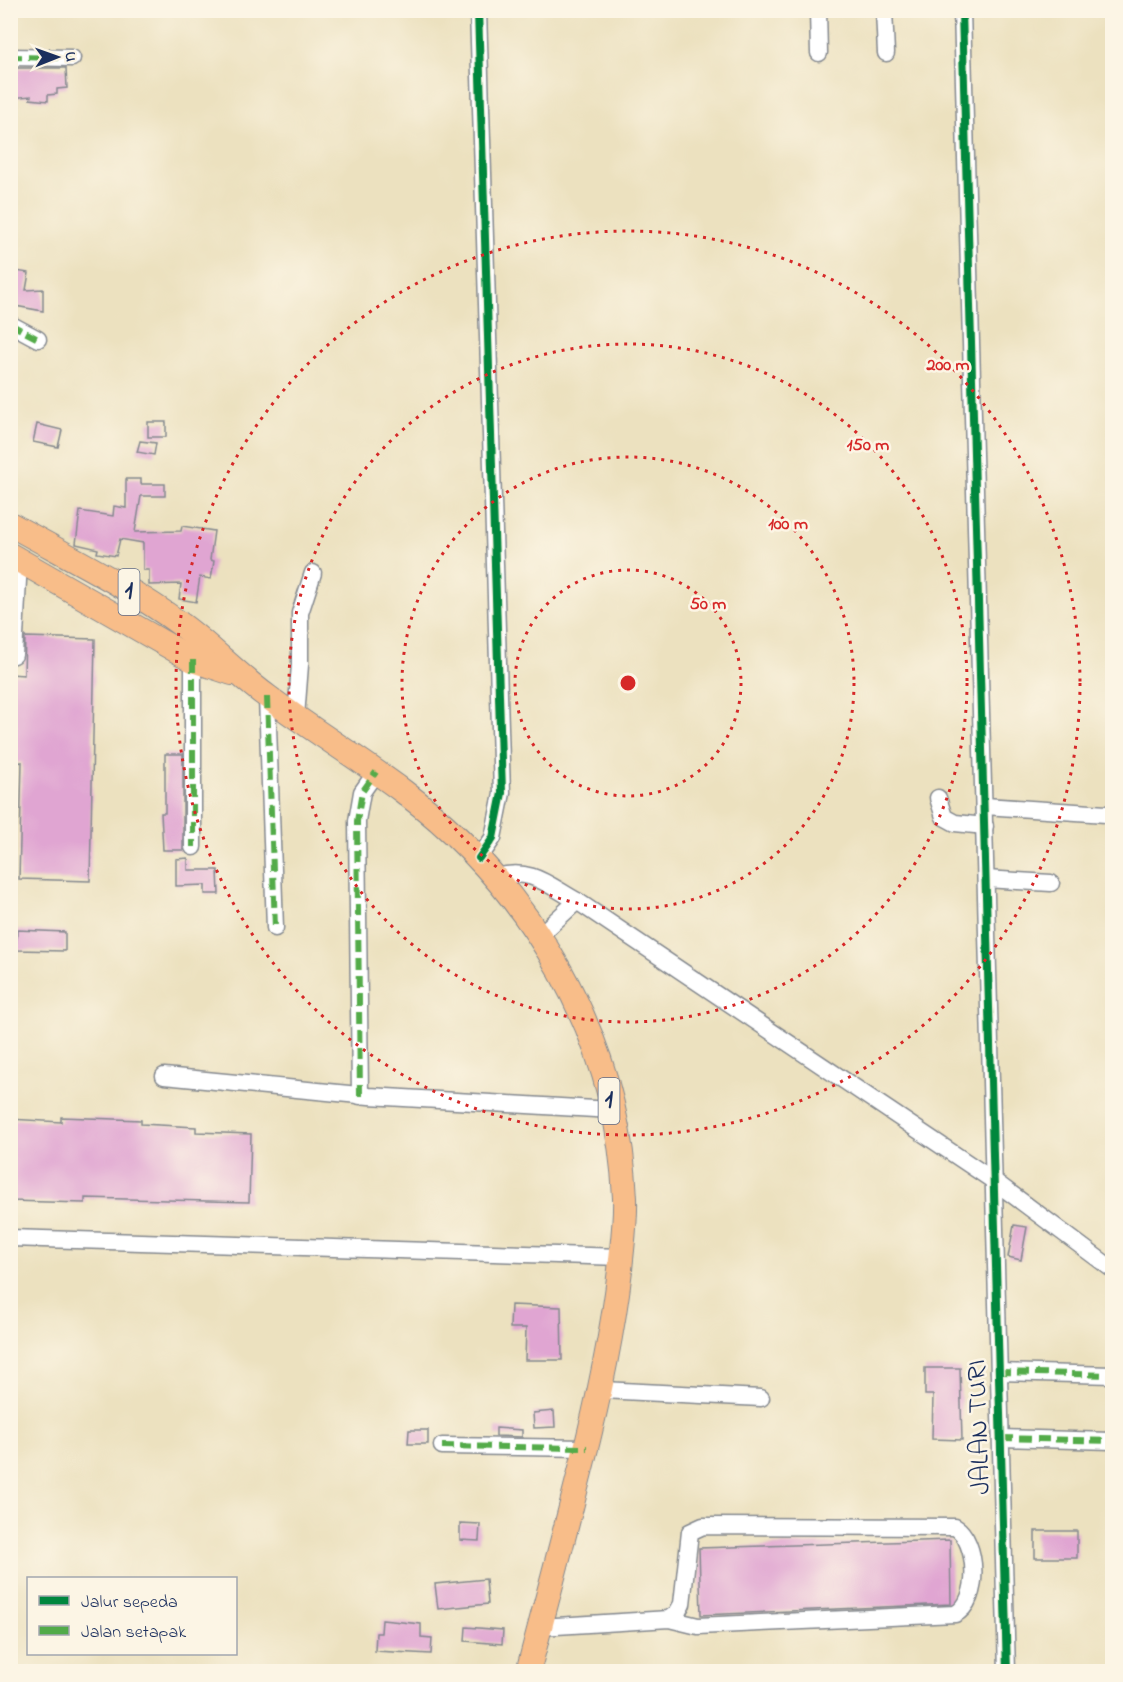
<svg xmlns="http://www.w3.org/2000/svg" width="1123" height="1682" font-family="'Indie Flower',sans-serif">
  <style>
    .building { fill: #e0a5d2 }
    .lines { fill: none; stroke-linecap: round; stroke-linejoin: round }
    .minor-casing { stroke: #84888e; stroke-width: 19 }
    .highway-casing { stroke: #84888e; stroke-width: 26 }
    .minor { stroke: #fff; stroke-width: 16 }
    .highway { stroke: #f8bd89; stroke-width: 24 }
    .quiet { stroke: #52ab49; stroke-width: 6; stroke-dasharray: 12 6; stroke-linecap: butt }
    .cycleway-casing { stroke: #fcf5e5; stroke-width: 11 }
    .cycleway { stroke: #00873e; stroke-width: 8 }
    .ring { fill: none; stroke: #d62828; stroke-width: 3; stroke-dasharray: 3 6 }
    .labels { text-anchor: middle; dominant-baseline: central; stroke-width: 5; stroke-linejoin: round; paint-order: stroke }
    .shield { fill: #fcf5e5; stroke: #5e6a86; stroke-width: 1.5 }
    .shield-label { font-size: 26px; font-weight: bold; fill: #1b2f5e }
    .street-label { font-size: 27px; fill: #1b2f5e; stroke: #fcf5e5 }
    .centre { fill: #d62828; stroke: #fcf5e5; stroke-width: 3 }
    .ring-label { font-size: 18px; text-anchor: middle; font-weight: bold; fill: #d62828; stroke: #fcf5e5; stroke-width: 5; stroke-linejoin: round; paint-order: stroke }
  </style>
  <rect width="100%" height="100%" fill="#fcf5e5"/>
  <filter id="ink" filterUnits="userSpaceOnUse"><feTurbulence type="fractalNoise" baseFrequency=".0167" numOctaves="2"/><feDisplacementMap in="SourceGraphic" scale="12" xChannelSelector="R" yChannelSelector="G"/><feConvolveMatrix kernelMatrix="1 2 1 2 8 2 1 2 1" color-interpolation-filters="sRGB"/></filter>
  <filter id="wash" filterUnits="userSpaceOnUse"><feTurbulence type="fractalNoise" baseFrequency=".008" numOctaves="4" result="noise"/><feDisplacementMap in="SourceGraphic" scale="24" xChannelSelector="R" yChannelSelector="G"/><feGaussianBlur stdDeviation="1.35" result="paint"/><feColorMatrix in="noise" values="0 0 0 0 0 0 0 0 0 0 0 0 0 0 0 0 0 1.4 0 .05"/><feComposite in="paint" operator="in"/></filter>
  <g filter="url(#wash)">
    <rect width="100%" height="100%" fill="#ece1bf"/>
    <g id="blocks">
      <g class="building">
        <path d="M10,68h56l1,20 -10,1v5l-9,1v6l-18,-2 1,-3 -21,2z"/>
        <path d="M10,270l19,3 -3,17 17,-1v22l-33,-6z"/>
        <rect x="148" y="422" width="18" height="15"/>
        <path d="M37,424l25,6 -4,17 -25,-5z"/>
        <path d="M140,441l16,2 -2,12 -17,-3z"/>
        <path d="M126,479h15v5h24v12h-24l-6,36 46,-1 1,-5 32,5 -4,29 4,1 -3,18 -11,-2 -4,25 -17,-3 2,-15 -32,1v-15h-6v-27l-23,-4 -4,17 -19,-3 1,-4 -22,-5 4,-33 33,5 1,-10 12,2z"/>
        <path d="M25,637l70,2 -5,242 -71,-2 3,-117 -12,2v-90l14,1z"/>
        <path d="M165,754h18v96h-20l-2,-37h4z"/>
        <path d="M188,858v12h30l1,24h-14v-9l-29,1v-27z"/>
        <path d="M17,930l48,2v19l-49,-1z"/>
        <path d="M61,1117l80,3v4l55,3v5l55,2 -2,68 -164,-4v5l-75,-2v-82l51,3z"/>
        <path d="M1014,1225l13,2 -6,33 -13,-3z"/>
        <path d="M511,1305l50,2 1,53h-37l1,-32h-16z"/>
        <path d="M925,1368h35l2,72 -30,-1 1,-44h-8z"/>
        <path d="M554,1411l1,16 -21,1 -1,-15z"/>
        <path d="M496,1428l26,2v7l-26,-1z"/>
        <path d="M409,1430h19v14h-20z"/>
        <path d="M460,1523l20,1 -1,17 -19,-1z"/>
        <rect x="1035" y="1531" width="42" height="27"/>
        <path d="M950,1540l1,64 -250,11 -2,-67z"/>
        <path d="M486,1579l2,25 -50,5 -3,-25z"/>
        <path d="M382,1620l39,4v13l11,1 -1,16 -56,-3 1,-18h5z"/>
        <path d="M466,1627l37,3 -1,14 -37,-3z"/>
      </g>
    </g>
  </g>
  <g filter="url(#ink)">
    <use href="#blocks" fill-opacity="0" stroke="#84888e" stroke-width="1.5"/>
    <g class="lines">
      <defs>
        <g id="minor">
          <path d="M478,10l24,783 -9,45 -14,20"/>
          <path d="M818,10l1,43"/>
          <path d="M884,10l2,43"/>
          <path d="M962,10l45,1662"/>
          <path d="M10,57l62,1"/>
          <path d="M10,324l28,15"/>
          <path d="M14,655l5,-94"/>
          <path d="M193,660v187"/>
          <path d="M267,697l8,231"/>
          <path d="M296,717l4,-52v-52l13,-40"/>
          <path d="M938,798l6,19 11,6 30,3"/>
          <path d="M985,806l121,8"/>
          <path d="M497,877c34,-10 51,8 80,24l417,280 118,88"/>
          <path d="M986,879l65,4"/>
          <path d="M540,935l37,-34"/>
          <path d="M164,1076l205,20 243,14"/>
          <path d="M360,1096l-3,-275 5,-29 14,-20"/>
          <path d="M10,1238l611,19"/>
          <path d="M999,1372l113,3"/>
          <path d="M602,1390l159,8"/>
          <path d="M1001,1438l111,3"/>
          <path d="M442,1446l145,2"/>
          <path d="M540,1627l129,-8 8,-6 5,-9 8,-72 13,-6 252,1c23,13 26,75 0,87l-257,12 -29,-7"/>
        </g>
        <g id="highway">
          <path d="M10,524c55,31 118,62 169,99 31,22 57,51 89,74 44,33 92,62 136,95 128,97 214,244 221,406 1,24 -3,48 -5,72 -8,68 -22,132 -39,198 -17,68 -35,136 -53,204"/>
          <path d="M10,555l183,105 39,13"/>
        </g>
      </defs>
      <use href="#minor" class="minor-casing"/>
      <use href="#highway" class="highway-casing"/>
      <use href="#minor" class="minor"/>
      <use href="#highway" class="highway"/>
      <g class="quiet">
        <path d="M10,57l62,1"/>
        <path d="M10,324l28,15"/>
        <path d="M193,660v187"/>
        <path d="M267,697l8,231"/>
        <path d="M360,1096l-3,-275 5,-29 14,-20"/>
        <path d="M999,1372l113,3"/>
        <path d="M1001,1438l111,3"/>
        <path d="M442,1446l145,2"/>
      </g>
      <defs>
        <g id="cycleway">
          <path d="M478,10l24,783 -9,45 -14,20"/>
          <path d="M962,10l45,1662"/>
        </g>
      </defs>
      <use href="#cycleway" class="cycleway-casing"/>
      <use href="#cycleway" class="cycleway"/>
    </g>
  </g>
  <g class="ring">
    <circle cx="628" cy="683" r="113"/>
    <circle cx="628" cy="683" r="226"/>
    <circle cx="628" cy="683" r="339"/>
    <circle cx="628" cy="683" r="452"/>
  </g>
  <g class="labels">
    <g class="shield">
      <rect x="118.5" y="569" width="21" height="46" rx="4.5"/>
      <rect x="598.5" y="1078" width="21" height="46" rx="4.5"/>
    </g>
    <g class="shield-label">
      <text x="129" y="592">1</text>
      <text x="609" y="1101">1</text>
    </g>
    <g class="street-label">
      <text transform="translate(980 1427) rotate(-92)">JALAN TURI</text>
    </g>
  </g>
  <circle cx="628" cy="683" r="9" class="centre"/>
  <g class="ring-label">
    <text x="948" y="370">200 m</text>
    <text x="868" y="450">150 m</text>
    <text x="788" y="529">100 m</text>
    <text x="708" y="609">50 m</text>
  </g>
  <rect width="1123" height="1682" fill="none" stroke="#fcf5e5" stroke-width="36"/>
  <rect x="27" y="1577" width="210" height="78" fill="#fcf5e5" stroke="#a2a6af" stroke-width="1.5"/>
  <rect x="39" y="1596" width="30" height="9" fill="#00873e" stroke="#a2a6af" stroke-width="1.5"/>
  <text x="81" y="1607" font-size="18" fill="#1b2f5e">Jalur sepeda</text>
  <rect x="39" y="1626" width="30" height="9" fill="#52ab49" stroke="#a2a6af" stroke-width="1.5"/>
  <text x="81" y="1637" font-size="18" fill="#1b2f5e">Jalan setapak</text>
  <g transform="translate(57 57) rotate(89)" stroke="#fcf5e5" stroke-width="4.5" paint-order="stroke">
  <path d="M0-4.5L10 22L0 15L-10 22Z" fill="#1b2f5e"/>
  <text y="-9" font-size="16" font-weight="bold" text-anchor="middle" fill="#1b2f5e">U</text>
  </g>
</svg>
